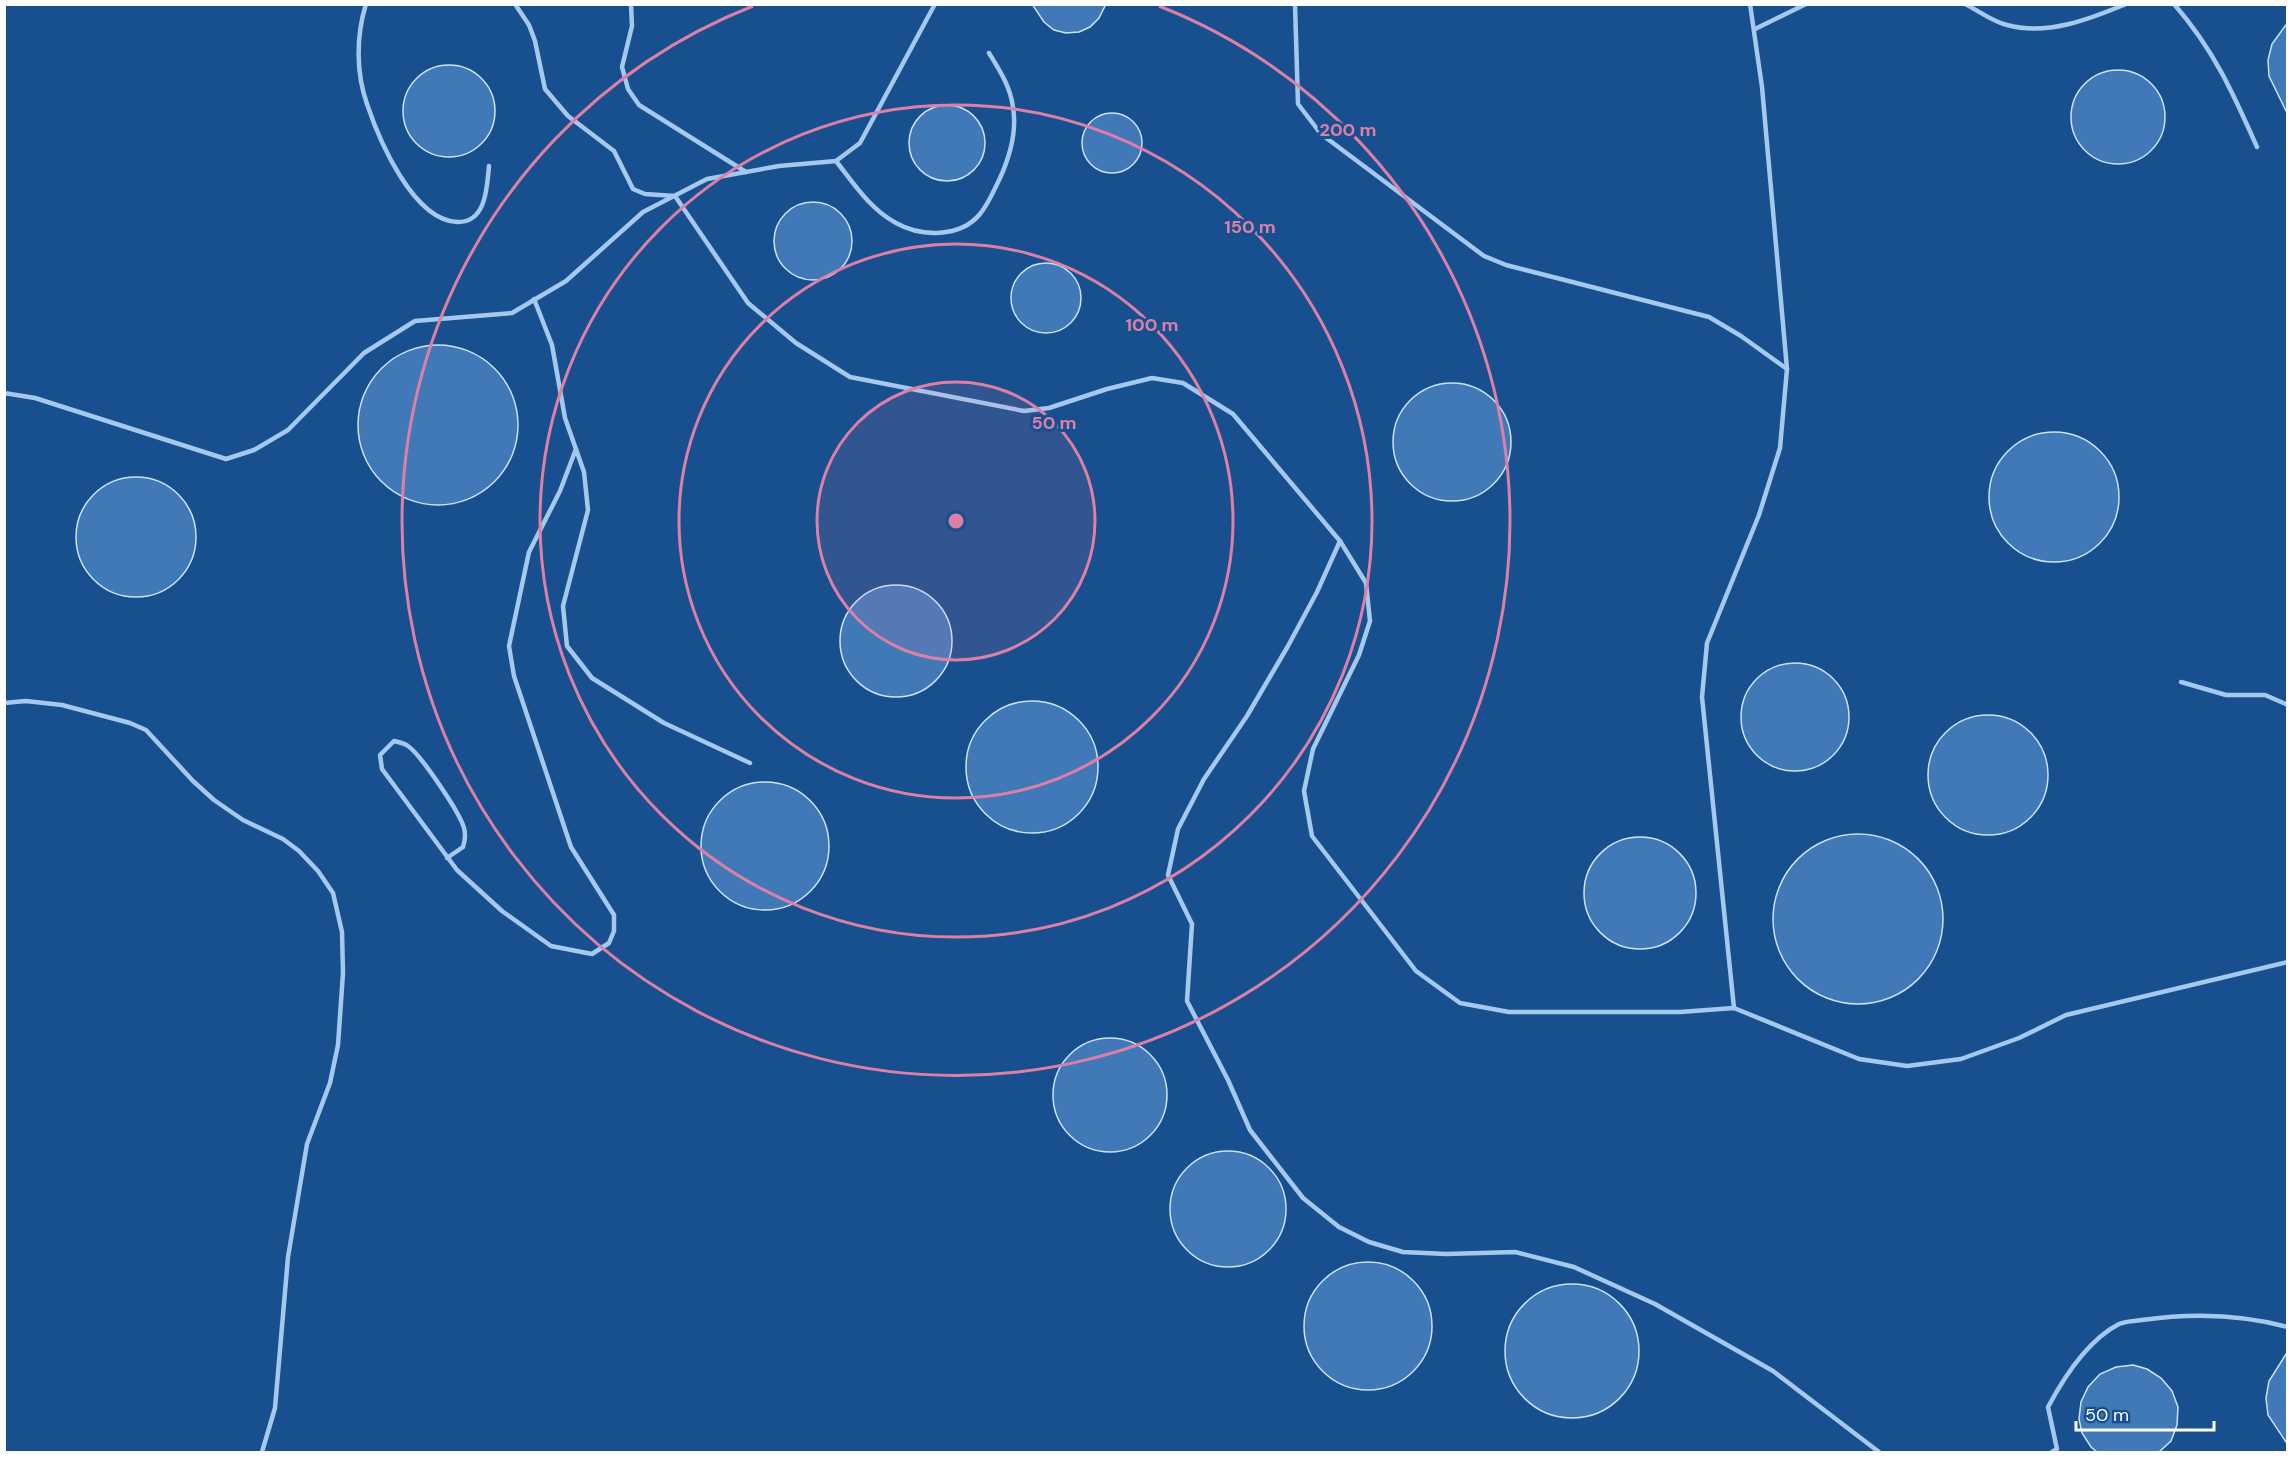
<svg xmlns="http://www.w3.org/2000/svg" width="2292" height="1457" font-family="'DM Sans',sans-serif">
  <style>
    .building { fill: #4178b8; stroke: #cbe2fb; stroke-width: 1.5 }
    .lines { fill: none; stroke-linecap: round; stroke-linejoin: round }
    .lane { stroke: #a5c8ef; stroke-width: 4.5 }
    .ring { fill: none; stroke: #dd80a5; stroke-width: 3 }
    .centre { fill: #dd80a5; stroke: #184f8f; stroke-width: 3 }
    .ring-label { font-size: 18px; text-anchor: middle; font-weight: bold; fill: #dd80a5; stroke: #184f8f; stroke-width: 6; stroke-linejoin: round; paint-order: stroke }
  </style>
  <rect width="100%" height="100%" fill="#184f8f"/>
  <g class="building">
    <path d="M1032,4h74l-7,14 -9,9 -11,5 -13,1 -12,-3 -10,-8z"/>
    <path d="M2288,22v93l-19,-39 -1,-16 4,-16z"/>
    <circle cx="449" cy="111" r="46"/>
    <circle cx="2118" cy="117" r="47"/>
    <circle cx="947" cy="143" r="38"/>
    <circle cx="1112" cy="143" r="30"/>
    <circle cx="813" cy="241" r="39"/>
    <circle cx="1046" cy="298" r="35"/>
    <circle cx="438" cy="425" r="80"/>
    <circle cx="1452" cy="442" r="59"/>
    <circle cx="2054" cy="497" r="65"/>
    <circle cx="136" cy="537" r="60"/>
    <circle cx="896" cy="641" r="56"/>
    <circle cx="1795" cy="717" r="54"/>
    <circle cx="1032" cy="767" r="66"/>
    <circle cx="1988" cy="775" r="60"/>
    <circle cx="765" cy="846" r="64"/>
    <circle cx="1858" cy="919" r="85"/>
    <circle cx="1640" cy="893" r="56"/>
    <circle cx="1110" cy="1095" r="57"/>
    <circle cx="1228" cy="1209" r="58"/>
    <circle cx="1368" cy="1326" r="64"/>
    <circle cx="1572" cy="1351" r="67"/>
    <path d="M2288,1351v94l-20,-30 -2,-17 3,-17z"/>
    <path d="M2133,1365l14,4 14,9 11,13 6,16 -1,18 -6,16 -12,11h-62l-6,-5 -9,-14 -3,-14 2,-17 7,-15 12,-13 16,-7z"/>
  </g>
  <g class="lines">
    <g class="lane">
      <path d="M366,4c-10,32 -10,69 1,100 12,36 46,116 90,118 29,1 30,-34 32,-56"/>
      <path d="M515,4l14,21 6,16 10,48 23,27 46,35 19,38 12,5 30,2 73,107 48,40 54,34 174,34 25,-3 58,-19 45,-11 31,5 50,31 107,127 26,42 4,38 -11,34 -46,94 -9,42 8,45 104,135 44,32 49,9h171l54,-4 125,51 48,7 54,-7 58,-21 47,-23 222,-53"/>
      <path d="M631,4l1,22 -10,41 6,22 11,16 107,67"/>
      <path d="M1295,4l3,100 23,30 163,122 22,9 203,52 32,19 46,33"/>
      <path d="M1965,4c14,7 28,18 42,21 40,11 83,-6 119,-21"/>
      <path d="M2174,4c40,46 59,89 83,143"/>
      <path d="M1755,29l51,-25"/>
      <path d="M836,161c18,23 34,48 60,62 25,14 64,15 84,-9 9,-11 14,-24 20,-36 10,-22 17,-47 13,-71 -3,-21 -13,-36 -24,-54"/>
      <path d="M534,299l18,46 13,73 19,54 4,38 -25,96 4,40 25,32 72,45 86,40"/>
      <path d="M4,393l31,5 191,61 28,-9 34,-20 76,-77 51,-32 97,-8 54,-32 77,-69 64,-33 72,-13 57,-5 24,-18 75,-139"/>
      <path d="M1340,541l-23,51 -29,54 -41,70 -43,63 -26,50 -10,46 24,49 -5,77 41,79 22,50 53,68 36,29 30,15 34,10 43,2 69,-2 59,15 81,37 118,67 106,81"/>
      <path d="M2181,682l45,13h39l23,10"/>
      <path d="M4,703l22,-2 36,4 68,18 16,7 47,51 21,19 29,20 40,19 16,12 19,20 15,22 9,39 1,41 -5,72 -8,38 -23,61 -19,113 -13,151 -13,44"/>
      <path d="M447,858l16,-11c2,-6 3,-12 1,-19 -4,-15 -43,-73 -56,-82 -4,-3 -10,-4 -14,-5l-14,14 2,14 75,101 45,41 49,35 41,8 17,-11 5,-12v-16l-43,-68 -57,-171 -5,-30 20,-94 31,-61 16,-42"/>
      <path d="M1734,1008l-32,-311 5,-54 52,-128 21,-67 7,-79 -25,-282 -12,-83"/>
      <path d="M2052,1452l5,-3 -9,-42c16,-30 40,-67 71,-83 7,-3 16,-3 23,-4 48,-7 98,-6 146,7"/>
    </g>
  </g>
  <circle cx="956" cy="521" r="139" fill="#dd80a5" fill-opacity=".12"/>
  <g class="ring">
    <circle cx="956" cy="521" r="139"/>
    <circle cx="956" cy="521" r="277"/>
    <circle cx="956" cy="521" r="416"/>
    <path d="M1159 6A554 554 0 1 1 753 6"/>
  </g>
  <circle cx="956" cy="521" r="9" class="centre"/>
  <g class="ring-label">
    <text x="1348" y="136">200 m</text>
    <text x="1250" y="233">150 m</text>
    <text x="1152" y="331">100 m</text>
    <text x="1054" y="429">50 m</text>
  </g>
  <rect width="2292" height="1457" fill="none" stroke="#ffffff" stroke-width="12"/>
  <path d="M2076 1421v9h138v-9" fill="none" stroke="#ffffff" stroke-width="3"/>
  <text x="2085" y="1421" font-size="18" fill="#ffffff" stroke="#184f8f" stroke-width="4.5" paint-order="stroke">50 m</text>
</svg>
